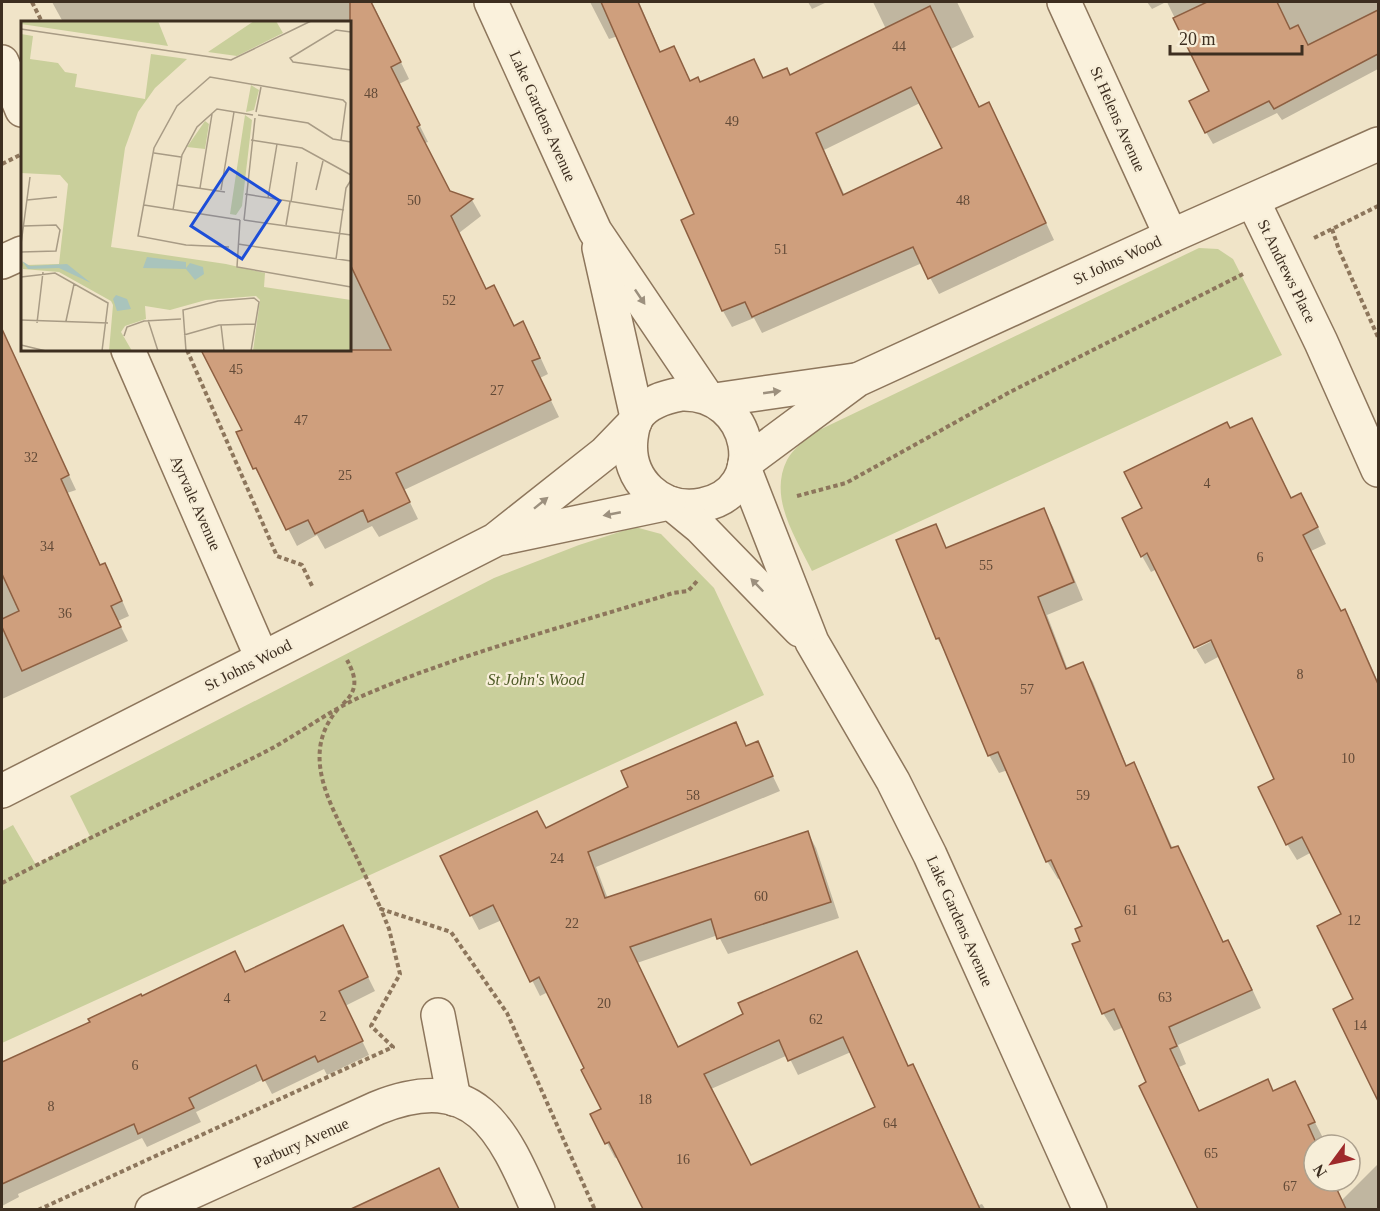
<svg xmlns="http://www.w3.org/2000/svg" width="1380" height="1211" font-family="'Times New Roman',serif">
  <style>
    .green { fill: #c9cf9b }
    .shadow { fill: #0003; fill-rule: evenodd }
    .building { fill: #cf9f7d; stroke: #8d5f41; stroke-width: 1.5; fill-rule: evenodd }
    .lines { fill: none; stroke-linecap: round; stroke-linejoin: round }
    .minor-casing { stroke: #8d765c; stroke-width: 36 }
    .path { stroke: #8d765c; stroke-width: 4; stroke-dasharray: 4.5 3; stroke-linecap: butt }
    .minor { stroke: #faf1dc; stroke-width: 33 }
    .oneway { fill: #9c907e }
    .labels { text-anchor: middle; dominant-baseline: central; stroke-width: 4.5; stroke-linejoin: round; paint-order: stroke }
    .number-label { font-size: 14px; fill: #624a37 }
    .street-label { font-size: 16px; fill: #3d2e20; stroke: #f7eed8 }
    .park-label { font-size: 16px; font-style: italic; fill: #4d5a26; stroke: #f7eed8 }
    .inset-road { fill: none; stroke: #a89b85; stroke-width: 1.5 }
    .view { fill: #1d4ed8; fill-opacity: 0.15; stroke: #1d4ed8; stroke-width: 3 }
    .inset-edge { fill: none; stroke: #3d2e20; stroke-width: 3 }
  </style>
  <rect width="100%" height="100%" fill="#f0e4c8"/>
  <g class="green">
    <path d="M1199,248l19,1 15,10 49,96 -470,216c-16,-33 -44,-73 -25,-111 6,-11 17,-19 26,-27z"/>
    <path d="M635,527l26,7 53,54 50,107 -762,348v-212l11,-6 23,40 54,-29 -20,-40 424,-218 85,-33z"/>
  </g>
  <g class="shadow">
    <path d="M52,2h320l37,77 -10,5 29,58 -3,1 25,49 22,8 9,16 -22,17 28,57 6,-3 22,40 7,-4 10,16 16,35 -8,4 19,39 -155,73 14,29 -39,18 -7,-11 -47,23 -8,-14 -20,11 -32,-62h-1l-9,-16 -11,-38 -41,-80h147v-139l22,-12 -22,-44v-133h-287z"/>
    <path d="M590,2h49l22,51 12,-5 18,34 9,2 53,-23 11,18 26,-3 96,-47 -13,-27h84l17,35 -23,12 29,59 18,12 56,120 -115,54 -17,-31 -160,70 -8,-15 -22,9 -9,-16 -40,-90 13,-6 -78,-179 -9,3zM920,103l24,46 -99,47 -21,-46z"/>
    <path d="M808,2h19l-15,7z"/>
    <path d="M1147,2h19l-14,7z"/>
    <path d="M1167,2h211v67l-96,51 -5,-7 -64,31 -7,-12 5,-40z"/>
    <path d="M13,356l63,134 -9,3 34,73 3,-1 8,13 17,38 -11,5 10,20 -126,58v-337z"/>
    <path d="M1230,430l30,6 32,63 18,12 16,33 -15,7 30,61 3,-1 10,16 24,55v380l-13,6 -22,-153 -31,-63 -15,8 -10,-16 -11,-64 -56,-124 -15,8 -9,-15 22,-11 -61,-69 -6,3 -9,-16 2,-47z"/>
    <path d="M1043,510l10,17 30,73 -36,15 21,55 14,-6 11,18 34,85 6,-3 10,18 30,67 4,-2 10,18 37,78 3,-1 11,17 23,49 -83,37 8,19 -7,3 21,46 67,-32 7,11 21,-9 29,57 -10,5v36h20l8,19 36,-36v46h-178l-59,-123 7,-4 -24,-56 -10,4 -11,-18 -21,-72 2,-15 -23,-48 -3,1 -11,-18 -39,-91 -9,3 -10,-18 -41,-99 -11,-18 -2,-112 12,23z"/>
    <path d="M736,724l11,23 10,-4 23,48 -184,76 12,32 200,-66 8,15 23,70 -111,36 -10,-19 -81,28 42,85 66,-33 111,-62 9,15 44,100 3,-2 9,15 58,124 3,-1 4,6h-341l-27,-53 -3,1 -23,-43 11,-5 -55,-118 -8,4 -38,-76 -23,10 -8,-15 75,-86 84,-41zM851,1052l26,56 -126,59 -40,-78 77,-34 10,20z"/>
    <path d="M350,941l25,50 -30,15 24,49 -42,20 -3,-6 -52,25 -8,-15 -68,33 5,10 -54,25 -5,-9 -124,56 1,3 -17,9v-142l140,-67 103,-23z"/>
    <path d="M439,1170l20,40h-94l20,-10z"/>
  </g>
  <g class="building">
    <path d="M350,2h21l30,60 -10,5 29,58 -3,2 33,64 23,8 -22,17 35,73 8,-4 20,41 9,-5 17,37 -8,3 19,39 -155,73 14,29 -42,20 -5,-12 -48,24 -7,-14 -22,10 -30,-62 -3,1 -17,-37 6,-2 -41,-80h190l-41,-86z"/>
    <path d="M601,2h37l22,50 14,-6 16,35 8,-4 2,5 54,-23 9,19 24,-10 3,7 140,-69 49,101 10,-5 57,121 -118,56 -15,-32 -161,70 -7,-15 -23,9 -41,-91 13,-6zM911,87l31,61 -99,47 -27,-62z"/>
    <path d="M1207,2h70l13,27 8,-4 10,20 70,-35v44l-104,55 -5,-8 -64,32 -16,-32 20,-10 -36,-73z"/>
    <path d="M2,329l67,146 -8,4 39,86 5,-2 17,38 -11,5 10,21 -99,44 -20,-44v-8l17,-8 -17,-37z"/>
    <path d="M1252,418l39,80 10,-5 17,34 -15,8 38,76 4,-2 33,75v417l-45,-92 20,-10 -36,-73 24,-12 -39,-77 -16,8 -28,-58 16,-8 -63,-139 -17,8 -47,-95 -6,4 -19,-39 20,-10 -18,-36 103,-50 3,6z"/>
    <path d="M1044,508l30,74 -36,15 28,72 17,-7 43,104 8,-4 37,86 7,-2 45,96 5,-2 24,50 -83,37 8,19 -7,3 29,62 69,-32 5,12 22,-10 20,41 -7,3 9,20h-3v36h19l13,28h-148l-59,-123 7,-4 -32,-73 -12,5 -30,-70 8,-3 -5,-12 7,-3 -31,-66 -5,2 -48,-110 -10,4 -49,-118 -3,1 -40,-99 40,-16 10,24z"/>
    <path d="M736,722l10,24 12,-5 15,35 -185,76 17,46 203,-67 23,71 -114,37 -6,-20 -81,28 48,100 65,-33 -5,-11 119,-52 51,115 5,-2 67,145h-337l-34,-67 -4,2 -15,-30 11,-5 -20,-39 3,-2 -45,-91 -9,5 -37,-77 -23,11 -30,-60 97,-45 9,17 82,-41 -7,-16zM843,1037l32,70 -124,58 -47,-91 75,-34 9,21z"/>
    <path d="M343,925l25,52 -29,14 24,50 -45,21 -3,-6 -52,25 -7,-16 -67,33 5,10 -56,26 -4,-10 -132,60v-122l88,-40 -2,-3 53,-25 1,2 93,-45 10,21z"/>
    <path d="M439,1168l20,41h-108z"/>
  </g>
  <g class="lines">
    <defs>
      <g id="minor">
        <path d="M491,2l104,229 112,166"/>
        <path d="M1064,2l107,234"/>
        <path d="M2,62l20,48"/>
        <path d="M1253,201l68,141 57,128"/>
        <path d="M599,248l38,169"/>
        <path d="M2,262l20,-9"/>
        <path d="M128,350l134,308"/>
        <path d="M681,394c72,-3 91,98 21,111 -41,8 -76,-25 -71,-67 1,-7 2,-15 6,-21 10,-15 28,-20 44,-23z"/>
        <path d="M715,400l140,-20"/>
        <path d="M745,463l112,-83 314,-144 207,-92"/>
        <path d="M744,468l68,174 81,139 37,74 160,355"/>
        <path d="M672,504l28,23 100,103"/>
        <path d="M503,538l166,-35"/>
        <path d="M2,791l493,-251 110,-87 30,-31"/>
        <path d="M438,1015l16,84"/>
        <path d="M152,1210l225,-102c100,-40 126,23 161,102"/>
      </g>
    </defs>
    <use href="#minor" class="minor-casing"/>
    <g class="path">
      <path d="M32,2l10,20"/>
      <path d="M2,164l20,-10"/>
      <path d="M1332,229l7,21 39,87"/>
      <path d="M1314,238l64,-32"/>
      <path d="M187,350l90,206 25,9 11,23"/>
      <path d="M797,496l49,-13 164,-91 233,-118"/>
      <path d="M343,704c16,-15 13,-27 4,-44"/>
      <path d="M338,709c-38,44 -9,93 13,137 10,20 20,42 30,63"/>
      <path d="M2,883c86,-45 173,-86 259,-129 34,-17 64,-41 99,-57 100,-44 209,-71 313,-104l15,-2 10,-11"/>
      <path d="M38,1210l355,-163 -22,-21 29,-52 -11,-45 -8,-20 70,23 56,81 88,197"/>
    </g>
    <use href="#minor" class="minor"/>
  </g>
  <defs><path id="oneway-solid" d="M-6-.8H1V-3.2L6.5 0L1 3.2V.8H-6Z" transform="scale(1.5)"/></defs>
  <g class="oneway">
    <use href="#oneway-solid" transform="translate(640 297) rotate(56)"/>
    <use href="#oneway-solid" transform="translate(772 392) rotate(-8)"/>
    <use href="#oneway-solid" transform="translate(541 503) rotate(-39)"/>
    <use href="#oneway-solid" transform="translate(612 514) rotate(169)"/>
    <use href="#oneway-solid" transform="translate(757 585) rotate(-134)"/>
  </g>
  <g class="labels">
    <g class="number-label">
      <text x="899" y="46">44</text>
      <text x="371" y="93">48</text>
      <text x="732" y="121">49</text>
      <text x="414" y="200">50</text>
      <text x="963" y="200">48</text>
      <text x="781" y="249">51</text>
      <text x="449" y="300">52</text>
      <text x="236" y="369">45</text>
      <text x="497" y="390">27</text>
      <text x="301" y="420">47</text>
      <text x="31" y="457">32</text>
      <text x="345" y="475">25</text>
      <text x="1207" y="483">4</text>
      <text x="47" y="546">34</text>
      <text x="1260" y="557">6</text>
      <text x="986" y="565">55</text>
      <text x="65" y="613">36</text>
      <text x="1300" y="674">8</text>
      <text x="1027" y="689">57</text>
      <text x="1348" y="758">10</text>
      <text x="693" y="795">58</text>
      <text x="1083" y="795">59</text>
      <text x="557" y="858">24</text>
      <text x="761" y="896">60</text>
      <text x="1131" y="910">61</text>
      <text x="1354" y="920">12</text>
      <text x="572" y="923">22</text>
      <text x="1165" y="997">63</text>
      <text x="227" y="998">4</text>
      <text x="604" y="1003">20</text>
      <text x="323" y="1016">2</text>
      <text x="816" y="1019">62</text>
      <text x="1360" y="1025">14</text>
      <text x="135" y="1065">6</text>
      <text x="645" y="1099">18</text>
      <text x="51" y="1106">8</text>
      <text x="890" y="1123">64</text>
      <text x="1211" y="1153">65</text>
      <text x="683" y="1159">16</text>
      <text x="1290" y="1186">67</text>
    </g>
    <g class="street-label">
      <text transform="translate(543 116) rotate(66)">Lake Gardens Avenue</text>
      <text transform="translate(1118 119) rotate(66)">St Helens Avenue</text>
      <text transform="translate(1117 260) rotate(-25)">St Johns Wood</text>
      <text transform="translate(1287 271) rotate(64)">St Andrews Place</text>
      <text transform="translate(196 503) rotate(66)">Ayrvale Avenue</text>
      <text transform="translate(248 665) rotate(-27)">St Johns Wood</text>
      <text transform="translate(960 921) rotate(66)">Lake Gardens Avenue</text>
      <text transform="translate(301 1143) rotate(-24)">Parbury Avenue</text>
    </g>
    <g class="park-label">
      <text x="536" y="679">St John's Wood</text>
    </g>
  </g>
  <g transform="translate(21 21)">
    <rect width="330" height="330" fill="#f0e4c8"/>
    <path d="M137,0l10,25 -147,-22v-3zM233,0h22l7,12 -46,23 -29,-4zM0,13l12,2 -3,23 28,4 7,9 12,2 -2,13 70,12 6,-45 36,5 -32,29 -17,24 -13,36 -14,99 115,17 39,9 -1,14 87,13v51h-98l7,-51 -4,-4 -50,4 -36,10 -25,-4 1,13 -21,7 -4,6 11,19h-23l4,-46 -2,-4 -52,-29 -36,-3 -2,-8 5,4 33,-1 9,-80 -8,-9 -39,-2zM230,64l8,5 -5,20 -8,2zM224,94l7,5 -10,86 -6,9 -6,-1zM184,100l4,3 -4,25 -18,-2z" fill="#c9cf9b"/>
    <path d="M126,236l39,5v6l4,-5 13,4 1,7 -9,6 -9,-11 -43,-1zM1,240l8,5 37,-2 24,19 -32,-15 -31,1zM95,274l11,4 4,10 -14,2 -4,-12z" fill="#a9c4bc"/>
    <path class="inset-road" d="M0,8l210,31 80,-39M330,11l-15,-2 -46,28 3,4 58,8M235,91l5,-25M237,94l50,8 25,16 18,3M230,119l51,8 49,27M133,132l27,4M156,164l48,7M179,167l12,-74M200,169l13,-78M295,169l7,-29M224,173l99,16M247,177l9,-54M6,179l30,-3M270,181l6,-40M123,184l96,15M152,189l9,-55 15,-28 20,-18 36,6M219,199l-3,47 114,20M223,199l107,15M223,199l11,-102M265,204l4,-23M0,223l9,-67M217,223l113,17M208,226l-43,-2 -48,-9 16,-88 23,-42 33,-29 133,23 3,3 -5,37M0,231l35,-1 4,-21 -4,-5 -33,1M315,238l10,-71 5,-8M0,256l34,-4 53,30 -6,48M0,299l87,3M127,299l10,31M45,300l8,-37M16,302l6,-51M200,304l3,26M163,314l35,-10 36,-1M103,315l3,-9 17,-6 37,-2M0,324l25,6M28,330h40M165,330l-3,-41 35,-9 36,-3 5,4 -8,49"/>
    <path class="view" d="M208,147l51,33 -38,58 -51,-33z"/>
    <rect width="330" height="330" class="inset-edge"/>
  </g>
  <rect width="1380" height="1211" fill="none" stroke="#3d2e20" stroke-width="6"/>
  <g transform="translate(1332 1163) rotate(237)"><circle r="28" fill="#f7eed8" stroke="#ada18e" stroke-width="1.5"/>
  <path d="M0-4.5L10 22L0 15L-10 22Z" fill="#9e2a2b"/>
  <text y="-9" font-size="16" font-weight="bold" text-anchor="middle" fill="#3d2e20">N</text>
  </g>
  <path d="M1170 45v9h132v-9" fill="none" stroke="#3d2e20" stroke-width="3"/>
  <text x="1179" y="45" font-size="18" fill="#3d2e20" stroke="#f7eed8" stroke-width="4.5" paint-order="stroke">20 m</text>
</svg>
